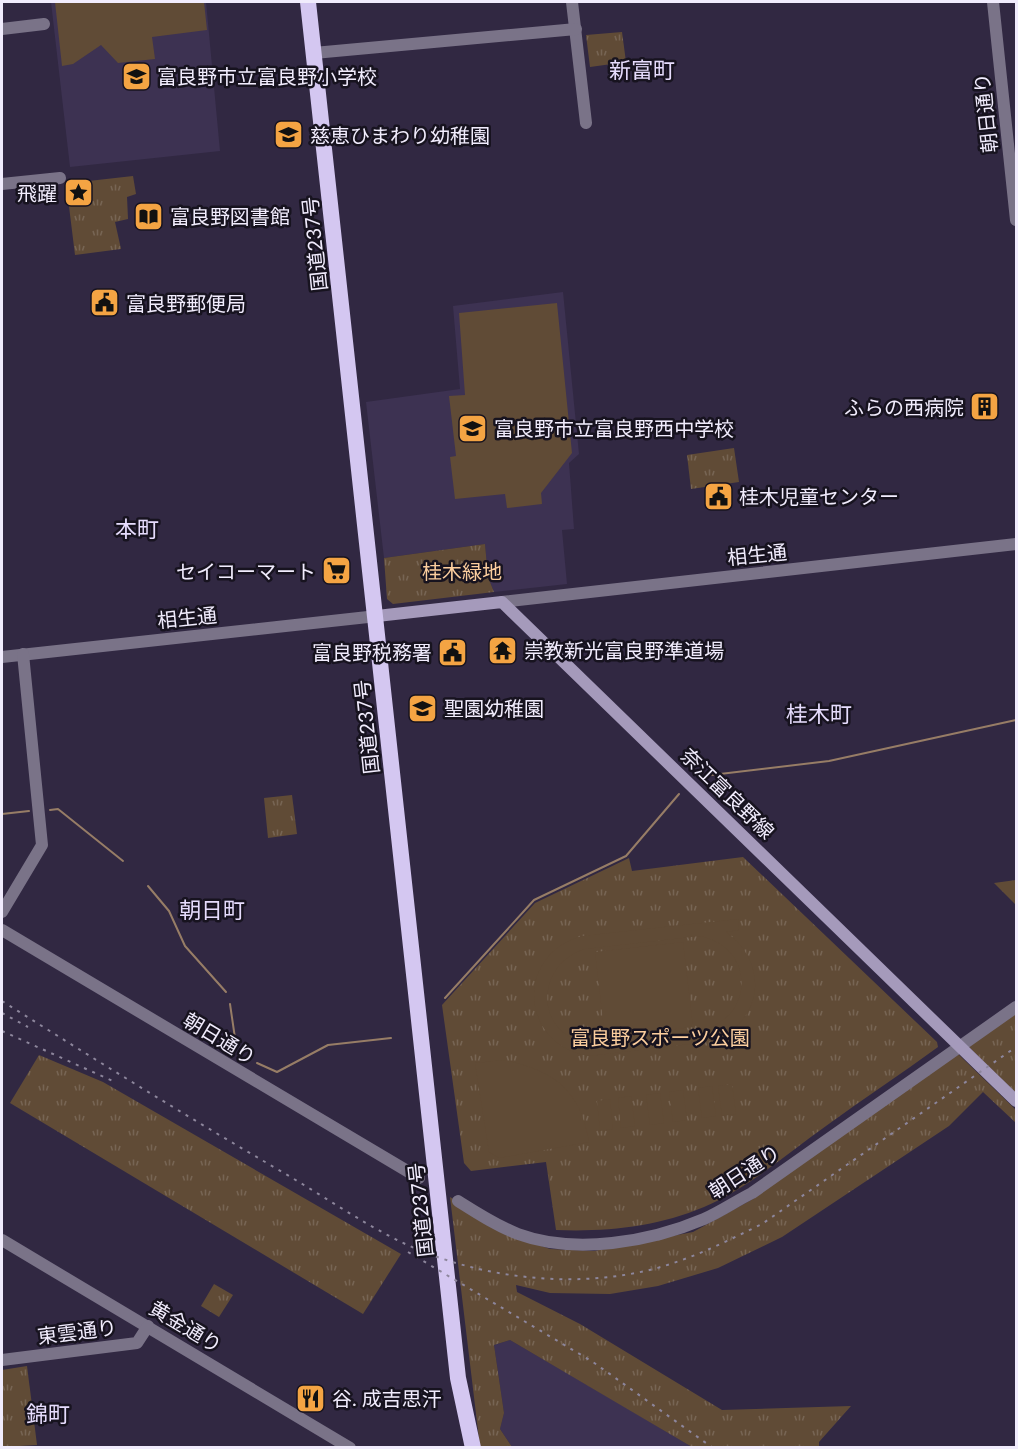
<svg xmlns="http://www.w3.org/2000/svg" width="1018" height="1449" font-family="Lato,'Noto Sans JP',sans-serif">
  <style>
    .built { fill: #3d3252 }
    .grass { fill: url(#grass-tufts) }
    .garden { fill: #604b36; fill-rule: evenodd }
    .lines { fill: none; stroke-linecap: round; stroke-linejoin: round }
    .stream { stroke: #977d66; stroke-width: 2 }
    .tertiary { stroke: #7a7388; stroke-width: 12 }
    .secondary { stroke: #a59abb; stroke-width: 12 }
    .trunk { stroke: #d4c7f1; stroke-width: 16 }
    .rail { stroke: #8d869c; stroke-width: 2; stroke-dasharray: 3 6; stroke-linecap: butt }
    .labels { text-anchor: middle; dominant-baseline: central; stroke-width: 5; stroke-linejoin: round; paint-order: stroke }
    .poi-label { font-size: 20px; fill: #f1ecfd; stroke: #17131f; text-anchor: start }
    .street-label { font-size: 20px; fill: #f1ecfd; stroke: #17131f }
    .park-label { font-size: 20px; fill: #fcce9e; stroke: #17131f }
    .quarter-label { font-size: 22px; fill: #e6dcfd; stroke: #17131f }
  </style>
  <defs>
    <pattern id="grass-tufts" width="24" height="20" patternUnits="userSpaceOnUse" patternTransform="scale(1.5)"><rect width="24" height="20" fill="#604b36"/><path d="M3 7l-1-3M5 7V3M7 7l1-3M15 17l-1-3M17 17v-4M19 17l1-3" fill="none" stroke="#776554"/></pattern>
  </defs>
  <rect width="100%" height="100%" fill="#312842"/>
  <g class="built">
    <path d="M51,2h155l14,149 -150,16z"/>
    <path d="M563,292l16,162 -10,9 5,66 -12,1 5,54 -73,8 -6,-15 -3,-33 -101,14 -18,-156 94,-13 -7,-83z"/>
    <path d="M510,1340l115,67 67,40h-180l-12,-18 4,-16 -10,-68z"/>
  </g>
  <g class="grass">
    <path d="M622,32l4,30 -36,5 -4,-32z"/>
    <path d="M133,176l3,18 -9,3 1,22 -13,3 6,27 -46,6 -8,-65 4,-7z"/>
    <path d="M734,448l5,34 -48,7 -4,-34z"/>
    <path d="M485,544l3,33 6,15 -101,12 -6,-5 -3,-41z"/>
    <path d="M292,795l5,39 -29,4 -4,-40z"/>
    <path d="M743,857l194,185 1,5c-37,27 -75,52 -112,79 -39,28 -78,62 -122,81 -47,20 -98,25 -148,23l-10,-68 -75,9 -7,-8 -22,-158 93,-102 94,-45 3,13z"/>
    <path d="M1016,880v25l-22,-22z"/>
    <path d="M1016,1010v83l-49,-48z"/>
    <path d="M957,1053l59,57v13l-33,-31 -34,34 -167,111 -64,31 -60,18 -48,8 -60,-1 -34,-8 1,7 63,32 142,86 129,-4 -32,36v5h-127l-182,-107 -16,5 10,68 -4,16 12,18h-32l-30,-250 68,41 32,11 44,2 99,-19 60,-33z"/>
    <path d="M39,1055l64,27 298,172 -38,60 -353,-211z"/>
    <path d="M214,1284l19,11 -14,22 -18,-11z"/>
    <path d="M27,1366l10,79 -35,2v-77z"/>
  </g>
  <g class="garden">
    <path d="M55,2h149l3,28 -55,7 3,22 -37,4 -17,-18 -28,19 -11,2z"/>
    <path d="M557,303l15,150 -31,40 1,11 -35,4 -2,-14 -50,5 -5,-42 6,-1 -7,-60 16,-1 -6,-82z"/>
    <path d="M738,919l1,11 -13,2c46,33 36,95 -19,110l-118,14c-69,-11 -75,-101 -7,-120zM700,936c54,11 56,79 3,94 -27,4 -95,17 -119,12 -51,-11 -47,-79 1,-93z"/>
    <path d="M683,942l10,85 -88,10 -10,-85z"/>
    <path d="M503,1060c51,10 77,30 86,82l-90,16 -10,-6 -14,-89z"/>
    <path d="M732,1084l4,30 -14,2 -4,-30z"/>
    <path d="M712,1086l4,30 -14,2 -4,-30z"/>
    <path d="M683,1090l4,30 -14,2 -4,-30z"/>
    <path d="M660,1093l4,30 -14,2 -4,-30z"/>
    <path d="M631,1096l4,30 -14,2 -3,-30z"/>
    <path d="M610,1099l3,30 -13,2 -3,-30z"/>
  </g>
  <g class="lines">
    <g class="stream">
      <path d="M703,776l126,-15 187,-41"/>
      <path d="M50,810l8,-1 65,52"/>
      <path d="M2,814l27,-3"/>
      <path d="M148,886l21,25 16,35 41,46"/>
      <path d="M445,998l89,-98 92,-44 53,-62"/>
      <path d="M230,1004l5,34"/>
      <path d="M257,1063l20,9 51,-27 63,-7"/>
    </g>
    <g class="tertiary">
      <path d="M572,2l14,121"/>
      <path d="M993,2l23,218"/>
      <path d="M2,29l42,-5"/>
      <path d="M314,53l262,-24"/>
      <path d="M2,184l58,-6"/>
      <path d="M502,602l514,-58"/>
      <path d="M2,657l375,-41"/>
      <path d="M2,912l40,-67 -19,-191"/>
      <path d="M2,930l417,248"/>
      <path d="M458,1201c19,12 39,25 60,33 57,21 132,8 186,-15 16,-7 32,-18 48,-26l264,-186"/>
      <path d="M2,1240l348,208"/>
      <path d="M2,1360l135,-17 11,-17"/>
    </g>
    <path class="secondary" d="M377,616l125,-14 514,499"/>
    <path class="trunk" d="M308,2l150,1376 15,70"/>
    <g class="rail">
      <path d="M2,1001c89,56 179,112 270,165 42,24 82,52 125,74 82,41 195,53 282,21 29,-10 56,-24 83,-37l254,-177"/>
      <path d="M2,1013l26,14"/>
      <path d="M2,1031l113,51"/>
      <path d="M408,1252l185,110 120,86"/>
    </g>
  </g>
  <defs>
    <symbol id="school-square" viewBox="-11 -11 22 22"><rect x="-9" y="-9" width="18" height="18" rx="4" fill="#f4a443" stroke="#17131f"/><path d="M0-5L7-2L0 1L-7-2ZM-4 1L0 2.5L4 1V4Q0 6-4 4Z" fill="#111"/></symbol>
    <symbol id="sight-square" viewBox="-11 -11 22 22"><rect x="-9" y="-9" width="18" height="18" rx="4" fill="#f4a443" stroke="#17131f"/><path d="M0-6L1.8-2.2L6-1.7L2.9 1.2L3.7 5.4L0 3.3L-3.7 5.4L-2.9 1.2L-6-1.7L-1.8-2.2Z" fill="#111"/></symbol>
    <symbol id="library-square" viewBox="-11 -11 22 22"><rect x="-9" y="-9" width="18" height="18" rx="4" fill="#f4a443" stroke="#17131f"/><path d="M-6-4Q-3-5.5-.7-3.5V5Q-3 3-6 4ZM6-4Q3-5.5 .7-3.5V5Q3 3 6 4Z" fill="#111"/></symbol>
    <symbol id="civic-square" viewBox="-11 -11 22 22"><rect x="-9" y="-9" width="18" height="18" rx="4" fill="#f4a443" stroke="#17131f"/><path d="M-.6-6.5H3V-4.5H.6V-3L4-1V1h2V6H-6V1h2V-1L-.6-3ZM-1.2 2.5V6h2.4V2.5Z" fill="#111"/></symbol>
    <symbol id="building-square" viewBox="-11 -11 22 22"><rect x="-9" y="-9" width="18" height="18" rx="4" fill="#f4a443" stroke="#17131f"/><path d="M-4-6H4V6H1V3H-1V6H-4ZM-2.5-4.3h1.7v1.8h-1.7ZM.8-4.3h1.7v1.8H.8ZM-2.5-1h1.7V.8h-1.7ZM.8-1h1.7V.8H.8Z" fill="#111"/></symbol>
    <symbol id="supermarket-square" viewBox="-11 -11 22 22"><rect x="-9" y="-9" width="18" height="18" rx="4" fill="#f4a443" stroke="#17131f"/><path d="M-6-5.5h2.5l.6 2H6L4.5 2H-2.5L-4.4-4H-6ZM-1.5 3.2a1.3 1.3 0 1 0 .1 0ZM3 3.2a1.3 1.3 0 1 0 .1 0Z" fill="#111"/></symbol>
    <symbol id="temple-square" viewBox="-11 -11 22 22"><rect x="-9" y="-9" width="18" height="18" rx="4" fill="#f4a443" stroke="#17131f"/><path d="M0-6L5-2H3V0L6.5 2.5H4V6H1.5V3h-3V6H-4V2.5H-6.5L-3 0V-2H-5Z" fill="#111"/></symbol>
    <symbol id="restaurant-square" viewBox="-11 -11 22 22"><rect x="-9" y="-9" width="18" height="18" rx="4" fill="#f4a443" stroke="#17131f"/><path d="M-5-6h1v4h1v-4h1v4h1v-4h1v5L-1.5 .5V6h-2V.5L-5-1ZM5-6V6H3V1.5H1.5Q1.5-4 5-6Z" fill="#111"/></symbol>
  </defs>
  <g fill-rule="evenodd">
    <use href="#school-square" x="120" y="60" width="33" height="33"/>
    <use href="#school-square" x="272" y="118" width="33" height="33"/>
    <use href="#sight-square" x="62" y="176" width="33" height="33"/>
    <use href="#library-square" x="132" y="200" width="33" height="33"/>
    <use href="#civic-square" x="88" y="286" width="33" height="33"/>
    <use href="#building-square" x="968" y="390" width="33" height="33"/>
    <use href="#school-square" x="456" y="412" width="33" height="33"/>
    <use href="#civic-square" x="702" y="480" width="33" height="33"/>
    <use href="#supermarket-square" x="320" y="554" width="33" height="33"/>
    <use href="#temple-square" x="486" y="634" width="33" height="33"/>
    <use href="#civic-square" x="436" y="636" width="33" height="33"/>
    <use href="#school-square" x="406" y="692" width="33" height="33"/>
    <use href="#restaurant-square" x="294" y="1382" width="33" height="33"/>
  </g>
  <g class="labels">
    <g class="poi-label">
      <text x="157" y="76">富良野市立富良野小学校</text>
      <text x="310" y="135">慈恵ひまわり幼稚園</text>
      <text x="57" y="193" text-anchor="end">飛躍</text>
      <text x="170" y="216">富良野図書館</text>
      <text x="126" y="303">富良野郵便局</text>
      <text x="964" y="407" text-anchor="end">ふらの西病院</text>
      <text x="494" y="428">富良野市立富良野西中学校</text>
      <text x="739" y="496">桂木児童センター</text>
      <text x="316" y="571" text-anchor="end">セイコーマート</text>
      <text x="524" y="650">崇教新光富良野準道場</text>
      <text x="432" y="652" text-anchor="end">富良野税務署</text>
      <text x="444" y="708">聖園幼稚園</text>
      <text x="332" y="1398">谷. 成吉思汗</text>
    </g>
    <g class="street-label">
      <text transform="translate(985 113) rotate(-96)">朝日通り</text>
      <text transform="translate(314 244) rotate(-96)">国道237号</text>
      <text transform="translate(757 554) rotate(-6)">相生通</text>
      <text transform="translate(187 617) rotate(-6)">相生通</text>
      <text transform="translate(366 727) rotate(-96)">国道237号</text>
      <text transform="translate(728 793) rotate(44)">奈江富良野線</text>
      <text transform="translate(220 1038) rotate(31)">朝日通り</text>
      <text transform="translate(744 1171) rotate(-33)">朝日通り</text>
      <text transform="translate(420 1210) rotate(-96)">国道237号</text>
      <text transform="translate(186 1326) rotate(31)">黄金通り</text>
      <text transform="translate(77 1331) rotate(-7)">東雲通り</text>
    </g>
    <g class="park-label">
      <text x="462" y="571">桂木緑地</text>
      <text x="660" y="1037">富良野スポーツ公園</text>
    </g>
    <g class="quarter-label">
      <text x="642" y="69">新富町</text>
      <text x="137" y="528">本町</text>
      <text x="819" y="713">桂木町</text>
      <text x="212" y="909">朝日町</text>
      <text x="48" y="1413">錦町</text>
    </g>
  </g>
  <rect width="1018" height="1449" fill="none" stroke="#f1ecfd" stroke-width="6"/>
</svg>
